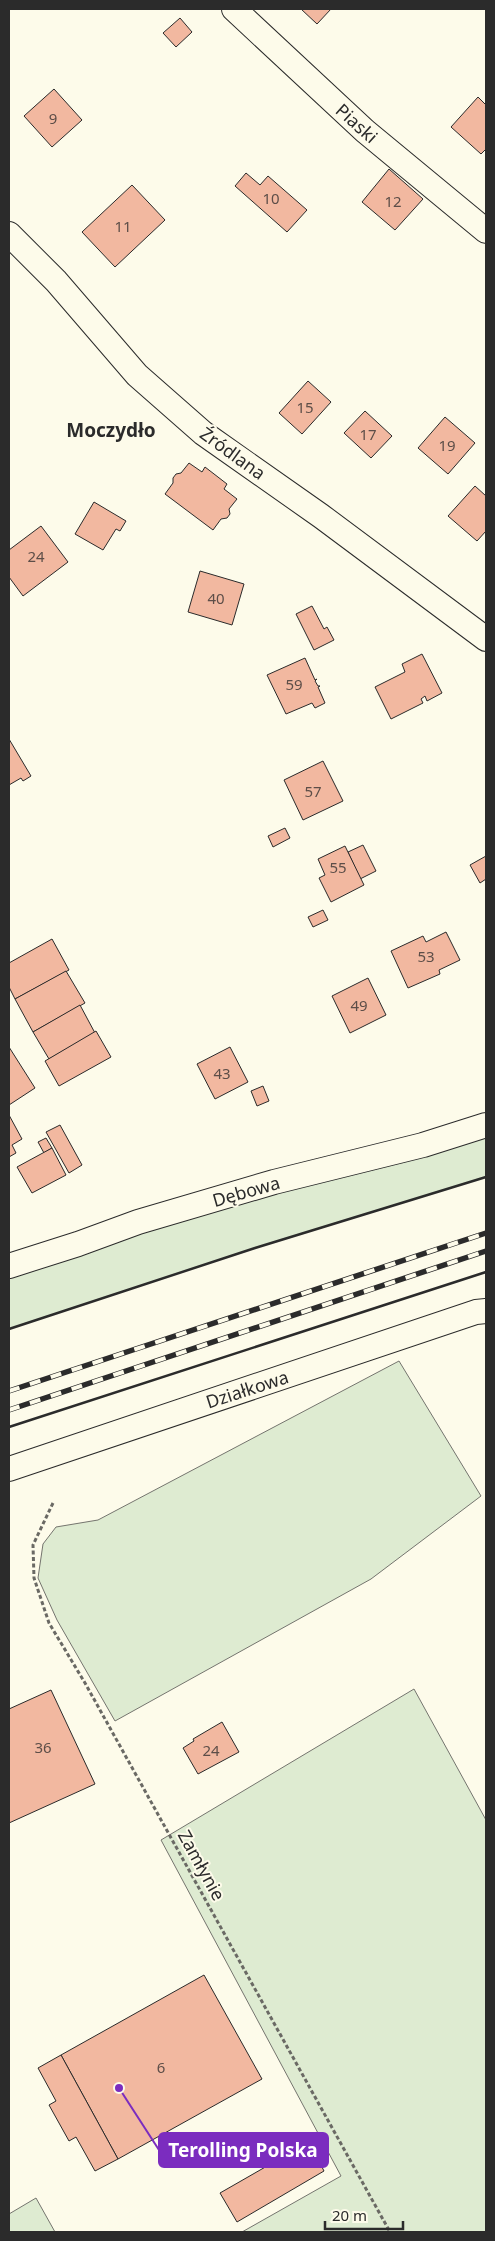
<svg xmlns="http://www.w3.org/2000/svg" width="495" height="2241" font-family="'Noto Sans',sans-serif">
  <style>
    .green { fill: #deebd1; stroke: #74746e }
    .building { fill: #f2b8a0; stroke: #2b2b2b }
    .lines { fill: none; stroke-linecap: round; stroke-linejoin: round }
    .minor-casing { stroke: #2b2b2b; stroke-width: 26 }
    .path { stroke: #6a6964; stroke-width: 3; stroke-dasharray: 4 2.5; stroke-linecap: butt }
    .minor { stroke: #fdfbea; stroke-width: 24 }
    .rail-casing { stroke: #2b2b2b; stroke-width: 5.5 }
    .rail { stroke: #fdfbea; stroke-width: 4; stroke-dasharray: 11; stroke-linecap: butt }
    .wall { stroke: #2b2b2b; stroke-width: 2.5 }
    .labels { text-anchor: middle; dominant-baseline: central; stroke-width: 4; stroke-linejoin: round; paint-order: stroke }
    .number-label { font-size: 15px; fill: #5d4e48 }
    .street-label { font-size: 18px; fill: #2b2b2b; stroke: #fdfbea }
    .neighbourhood-label { font-size: 19px; font-weight: bold; fill: #2b2b2b; stroke: #fdfbea }
    .leader { fill: none; stroke: #7b2cbf; stroke-width: 2 }
    .callout-dot { fill: #7b2cbf; stroke: #fdfbea; stroke-width: 2 }
    .callout { fill: #7b2cbf; stroke: #7b2cbf; stroke-width: 2 }
    .callout-label { font-size: 19px; text-anchor: middle; font-weight: bold; fill: #fff }
  </style>
  <rect width="100%" height="100%" fill="#fdfbea"/>
  <g class="green">
    <path d="M486,1132v45l-231,71 -246,81v-53l176,-59z"/>
    <path d="M399,1361l82,135 -110,83 -256,142 -58,-101 -19,-42 5,-34 13,-17 42,-7z"/>
    <path d="M414,1689l72,131v412h-244l99,-56 -180,-336z"/>
    <path d="M36,2198l19,34h-46v-18z"/>
  </g>
  <g class="building">
    <path d="M301,9h30l-14,15z"/>
    <path d="M180,18l12,14 -16,15 -13,-14z"/>
    <path d="M54,89l28,31 -30,27 -28,-31z"/>
    <path d="M478,97l8,8v44l-5,5 -30,-27z"/>
    <path d="M389,169l34,30 -28,31 -33,-28z"/>
    <path d="M246,173l14,12 8,-9 39,34 -20,22 -52,-46z"/>
    <path d="M132,185l33,35 -50,47 -33,-35z"/>
    <path d="M308,381l23,21 -29,32 -23,-21z"/>
    <path d="M365,411l27,25 -21,22 -27,-25z"/>
    <path d="M445,417l30,26 -27,31 -30,-26z"/>
    <path d="M189,463l13,9 3,-5 22,17 -3,5 13,10 -8,10 1,5 -3,4 -6,1 -8,11 -48,-36 8,-11v-5l3,-4 5,-1z"/>
    <path d="M475,486l11,10v35l-9,10 -29,-25z"/>
    <path d="M94,502l32,19 -6,10 -4,-2 -13,21 -28,-16z"/>
    <path d="M41,526l27,36 -45,34 -14,-19v-27z"/>
    <path d="M200,571l44,13 -12,41 -44,-13z"/>
    <path d="M312,606l12,23 3,-2 7,13 -20,10 -18,-36z"/>
    <path d="M422,654l20,39 -15,8 -2,-5 -4,3 2,4 -32,16 -16,-32 30,-15 -3,-8z"/>
    <path d="M305,658l10,22 2,-1 -2,2 3,5h2l-2,1 7,16 -10,5 -3,-5 -26,11 -19,-39z"/>
    <path d="M9,739l22,37 -8,5 -2,-3 -12,7z"/>
    <path d="M323,761l20,40 -40,19 -19,-40z"/>
    <path d="M285,828l5,10 -17,9 -5,-11z"/>
    <path d="M363,845l13,26 -16,8 -12,-27z"/>
    <path d="M345,846l19,39 -33,17 -12,-24 6,-3 -7,-16z"/>
    <path d="M486,856v23l-6,4 -10,-18z"/>
    <path d="M323,910l5,10 -15,7 -5,-10z"/>
    <path d="M446,932l14,28 -21,10 1,4 -32,14 -17,-37 32,-15 3,6z"/>
    <path d="M52,939l17,31 -54,29 -6,-12v-24z"/>
    <path d="M66,971l19,32 -52,29 -18,-33z"/>
    <path d="M368,978l18,37 -36,18 -18,-37z"/>
    <path d="M80,1005l15,28 -46,26 -16,-27z"/>
    <path d="M96,1031l15,26 -52,29 -14,-25z"/>
    <path d="M9,1047l26,41 -26,17z"/>
    <path d="M230,1047l18,35 -33,17 -18,-35z"/>
    <path d="M263,1086l6,15 -12,5 -6,-15z"/>
    <path d="M9,1115l13,24 -10,6 4,8 -7,4z"/>
    <path d="M60,1125l22,40 -13,8 -23,-41z"/>
    <path d="M46,1138l6,10 -8,5 -6,-11z"/>
    <path d="M52,1148l14,27 -34,18 -15,-26z"/>
    <path d="M51,1690l44,94 -86,39v-114z"/>
    <path d="M222,1722l17,30 -41,22 -15,-26 11,-7 -1,-2z"/>
    <path d="M204,1975l58,104 -144,80 -57,-104z"/>
    <path d="M61,2055l57,104 -23,12 -19,-34 -7,4 -20,-36 7,-4 -18,-33z"/>
    <path d="M309,2142l15,29 -87,51 -17,-29z"/>
  </g>
  <g class="lines">
    <defs>
      <g id="minor">
        <path d="M234,9l131,122 121,100"/>
        <path d="M9,234l47,47 81,94 66,58 118,83 165,123"/>
        <path d="M9,1266l69,-22 60,-22 136,-40 149,-37 63,-20"/>
        <path d="M9,1469l467,-157 10,-1"/>
      </g>
    </defs>
    <use href="#minor" class="minor-casing"/>
    <path class="path" d="M53,1503l-20,42 1,33 15,45 36,60 305,549"/>
    <use href="#minor" class="minor"/>
    <defs>
      <g id="rail">
        <path d="M9,1391l477,-158"/>
        <path d="M9,1410l477,-159"/>
      </g>
    </defs>
    <use href="#rail" class="rail-casing"/>
    <use href="#rail" class="rail"/>
    <g class="wall">
      <path d="M9,1329l246,-81 231,-71"/>
      <path d="M9,1427l477,-155"/>
    </g>
  </g>
  <g class="labels">
    <g class="number-label">
      <text x="53" y="118">9</text>
      <text x="271" y="198">10</text>
      <text x="393" y="201">12</text>
      <text x="123" y="226">11</text>
      <text x="305" y="407">15</text>
      <text x="368" y="434">17</text>
      <text x="447" y="445">19</text>
      <text x="36" y="556">24</text>
      <text x="216" y="598">40</text>
      <text x="294" y="684">59</text>
      <text x="313" y="791">57</text>
      <text x="338" y="867">55</text>
      <text x="426" y="956">53</text>
      <text x="359" y="1005">49</text>
      <text x="222" y="1073">43</text>
      <text x="43" y="1747">36</text>
      <text x="211" y="1750">24</text>
      <text x="161" y="2067">6</text>
    </g>
    <g class="street-label">
      <text transform="translate(357 123) rotate(42)">Piaski</text>
      <text transform="translate(233 453) rotate(36)">Źródlana</text>
      <text transform="translate(246 1191) rotate(-16)">Dębowa</text>
      <text transform="translate(247 1389) rotate(-18)">Działkowa</text>
      <text transform="translate(202 1865) rotate(61)">Zamłynie</text>
    </g>
    <g class="neighbourhood-label">
      <text x="111" y="430">Moczydło</text>
    </g>
  </g>
  <path class="leader" d="M119 2088L159 2150"/>
  <circle class="callout-dot" cx="119" cy="2088" r="5"/>
  <rect class="callout" x="159" y="2133" width="169" height="34" rx="5"/>
  <g class="callout-label">
    <text x="243" y="2157">Terolling Polska</text>
  </g>
  <rect width="495" height="2241" fill="none" stroke="#2b2b2b" stroke-width="20"/>
  <path d="M325 2221v8h78v-8" fill="none" stroke="#2b2b2b" stroke-width="2.5"/>
  <text x="332" y="2221" font-size="15" fill="#2b2b2b" stroke="#fdfbea" stroke-width="4" paint-order="stroke">20 m</text>
</svg>
